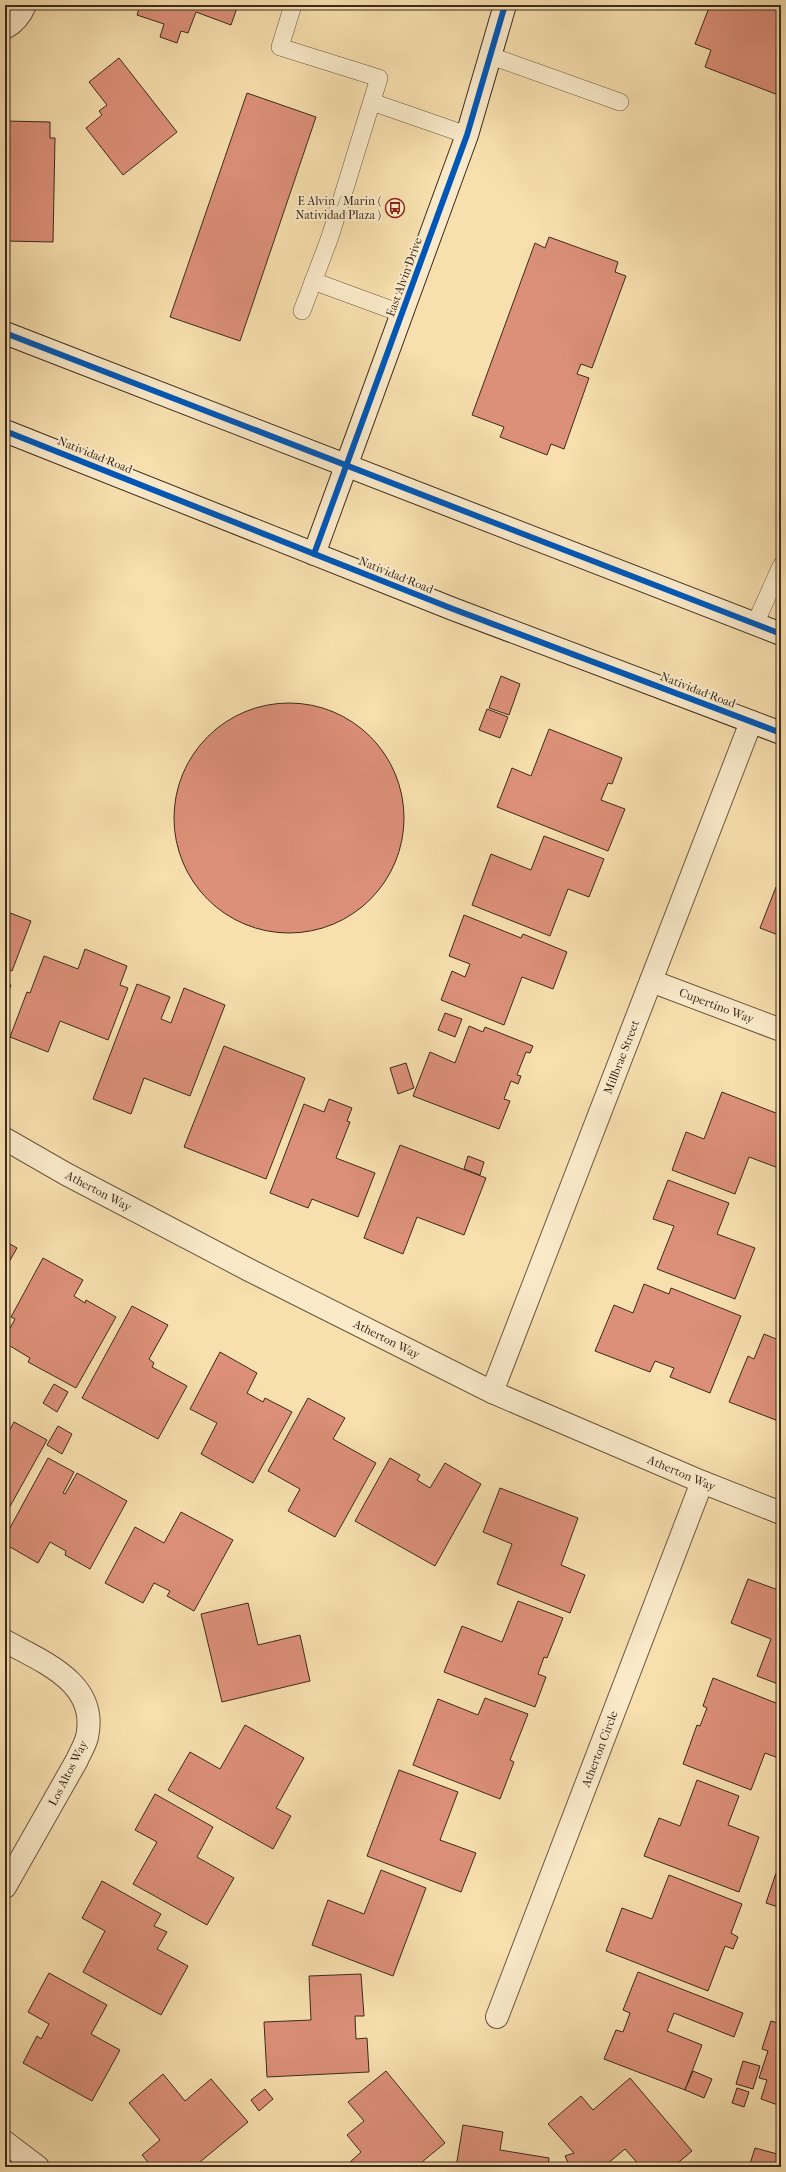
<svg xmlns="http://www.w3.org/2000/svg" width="786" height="2172" font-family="'IM FELL French Canon',serif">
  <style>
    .building { fill: #dc9079; stroke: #3c2a1c }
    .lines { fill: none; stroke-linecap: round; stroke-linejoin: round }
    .service-casing { stroke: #6b5740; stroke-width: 18 }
    .minor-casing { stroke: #6b5740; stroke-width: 24 }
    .secondary-casing { stroke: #3c2a1c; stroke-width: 24 }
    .service { stroke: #faeaca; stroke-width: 17 }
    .minor { stroke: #faeaca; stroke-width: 22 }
    .secondary { stroke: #faeaca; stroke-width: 22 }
    .cycleway-casing { stroke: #faeaca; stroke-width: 8 }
    .cycleway { stroke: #0057b8; stroke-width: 6 }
    .labels { text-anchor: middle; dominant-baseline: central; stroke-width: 4; stroke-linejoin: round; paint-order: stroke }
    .poi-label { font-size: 12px; fill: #3c2a1c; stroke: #faeaca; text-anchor: end }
    .street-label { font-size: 12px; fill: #3c2a1c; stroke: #faeaca }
  </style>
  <rect width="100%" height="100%" fill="#f7dfae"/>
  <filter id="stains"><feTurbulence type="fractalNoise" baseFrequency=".005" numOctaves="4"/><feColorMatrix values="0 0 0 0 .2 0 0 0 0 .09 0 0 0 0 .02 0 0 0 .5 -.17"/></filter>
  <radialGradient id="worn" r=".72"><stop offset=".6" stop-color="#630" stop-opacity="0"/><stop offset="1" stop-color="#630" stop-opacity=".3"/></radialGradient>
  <g class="building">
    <path d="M140,5h98l-7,20 -35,-13 -8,21 -7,-2 -4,12 -17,-6 4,-13 -27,-9z"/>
    <path d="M710,5h71v91l-76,-29 6,-17 -16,-6z"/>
    <path d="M119,58l58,74 -54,43 -37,-47 16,-13 -3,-4 8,-6 -18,-23z"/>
    <path d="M247,93l69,24 -76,224 -70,-24z"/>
    <path d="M5,121l45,1v16h5l-2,104 -48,-1z"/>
    <path d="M549,237l69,25 -3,10 11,4 -34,92 -11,-4 -4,10 12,4 -25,71 -13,-5 -4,11 -47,-18 4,-10 -32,-12 63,-172 10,5z"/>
    <path d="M501,676l19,8 -11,31 -20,-7z"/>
    <circle cx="289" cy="818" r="115"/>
    <path d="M487,709l21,8 -8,21 -21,-8z"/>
    <path d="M549,729l73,29 -10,26 -4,-1 -7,17 24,9 -17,42 -111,-44 15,-39 19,8z"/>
    <path d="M544,836l60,23 -15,38 -21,-8 -18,47 -78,-31 19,-51 40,16z"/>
    <path d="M776,887l5,2v47l-21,-8z"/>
    <path d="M5,911l26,10 -19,50 -7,-2z"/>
    <path d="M464,915l57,23 2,-4 44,18 -14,37 -31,-12 -18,48 -63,-25 11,-29 13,6 5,-13 -21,-8z"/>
    <path d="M85,949l42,17 -7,19 8,3 -20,52 -48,-19 -12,31 -38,-15 17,-45 3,1 14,-37 34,13z"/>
    <path d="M5,982l6,3 -6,16z"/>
    <path d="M137,984l33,13 -9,22 10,4 13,-35 41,17 -35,91 -46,-18 -13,36 -38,-15z"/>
    <path d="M445,1013l17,6 -7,18 -17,-7z"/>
    <path d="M469,1026l14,6 2,-5 48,19 -3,7 -4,-1 -9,23 4,1 -3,8 -7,-3 -7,18 6,2 -11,28 -86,-33 17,-44 25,11z"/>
    <path d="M224,1046l81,32 -39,101 -82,-32z"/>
    <path d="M406,1063l8,25 -16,6 -8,-26z"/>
    <path d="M722,1092l59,23v54l-32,-12 -14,37 -63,-24 14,-38 18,7z"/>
    <path d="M329,1099l23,9 -5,13 3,1 -14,36 39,15 -17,44 -46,-18 -4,9 -38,-15 34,-89 20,8z"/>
    <path d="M400,1145l86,33 -22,57 -47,-18 -14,37 -39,-16z"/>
    <path d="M468,1156l16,6 -4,13 -16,-6z"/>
    <path d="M668,1180l61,23 -12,31 38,14 -20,51 -78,-30 17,-43 -21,-7z"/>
    <path d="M5,1241l12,7 -12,21z"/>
    <path d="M43,1258l40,22 -9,16 11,7 1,-3 30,17 -40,71 -48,-26 2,-4 -25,-15v-5l10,-19 -4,-2z"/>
    <path d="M644,1284l25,10 2,-6 70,28 -31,77 -40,-16 4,-9 -19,-7 -5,11 -55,-21 19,-46 19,8z"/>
    <path d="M132,1306l36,19 -19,34 5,4 -2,4 35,19 -29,53 -76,-41z"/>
    <path d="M764,1334l17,7v81l-52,-20 19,-46 6,3z"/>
    <path d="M220,1352l37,21 -10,20 16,9 2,-4 27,14 -39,71 -52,-29 16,-31 -27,-14z"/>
    <path d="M54,1384l14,8 -11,20 -14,-9z"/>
    <path d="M308,1398l37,20 -12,21 43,24 -41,74 -47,-26 12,-22 -32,-18z"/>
    <path d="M14,1422l33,18 -39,70 -3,-1v-70z"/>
    <path d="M58,1426l14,8 -10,20 -15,-9z"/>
    <path d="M48,1458l26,14 -11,21 2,1 12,-21 50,28 -37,68 -25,-14 1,-4 -16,-9 -12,21 -33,-19v-7z"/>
    <path d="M390,1458l30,17 -3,5 13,8 15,-25 36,21 -46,82 -80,-45z"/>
    <path d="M500,1488l78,30 -17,47 24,10 -15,38 -73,-29 15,-40 -29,-12z"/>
    <path d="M181,1512l52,28 -39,71 -27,-15 3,-5 -16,-8 -11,20 -38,-20 30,-56 29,16z"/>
    <path d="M748,1579l33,12v94l-24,-9 14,-37 -40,-16z"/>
    <path d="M518,1601l45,17 -16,40 -3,-1 -6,17 8,3 -11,30 -91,-35 18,-46 40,16z"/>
    <path d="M248,1603l10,42 42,-10 10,46 -88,21 -21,-88z"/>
    <path d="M713,1678l68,27v54l-16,-6 -14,37 -68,-26 14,-39 3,1 7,-18 -4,-2z"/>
    <path d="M485,1698l43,16 -18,46 4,2 -14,37 -87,-34 25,-66 40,16z"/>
    <path d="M245,1725l59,33 -28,50 15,8 -18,33 -105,-59 22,-38 30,17z"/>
    <path d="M399,1770l59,22 -18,48 36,13 -15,39 -94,-36z"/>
    <path d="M697,1780l42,16 -11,29 31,12 -20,55 -95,-36 15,-38 21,8z"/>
    <path d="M155,1794l58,33 -16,30 37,21 -27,47 -74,-41 24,-42 -22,-12z"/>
    <path d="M381,1870l45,18 -33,88 -81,-31 16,-45 36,14z"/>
    <path d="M776,1873l5,2v33l-15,-5z"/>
    <path d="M669,1875l73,29 -11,29 7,4 -5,12 -8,-3 -17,45 -102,-40 16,-43 30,11z"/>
    <path d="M102,1881l59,33 -7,12 13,6 -10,17 31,17 -27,49 -78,-43 22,-41 -23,-13z"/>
    <path d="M638,1972l105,41 -9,24 -60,-24 -7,18 35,14 -17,45 -81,-31 12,-29 7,2 7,-19 -7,-3z"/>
    <path d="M49,1973l58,32 -16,29 29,16 -28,51 -69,-38 14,-27 4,3 8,-15 -21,-12z"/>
    <path d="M361,1974l3,42h-9l1,23 11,-1 2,34 -102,5 -3,-55 47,-2 -2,-44z"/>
    <path d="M771,2021l10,3v82l-20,-7 6,-19 -8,-2 9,-27 -6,-2z"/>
    <path d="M743,2061l17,5 -7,23 -17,-5z"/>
    <path d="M386,2071l59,72 -29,24h-64l-3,-4 12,-11 -14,-17 17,-14 -16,-19z"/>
    <path d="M693,2071l19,8 -8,19 -19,-8z"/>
    <path d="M163,2074l22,27 26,-22 37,43 -54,45h-42l-10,-12 18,-15 -31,-37z"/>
    <path d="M630,2078l62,73 -19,16h-32l-16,-18 -18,15 2,3h-39l-5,-11 9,-3 -26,-29 33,-28 12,14z"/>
    <path d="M737,2088l12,4 -5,15 -12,-4z"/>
    <path d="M265,2089l8,10 -14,12 -8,-11z"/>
    <path d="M463,2125l40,7 -3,18 49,8 -1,9h-92z"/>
    <path d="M755,2148l26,7v12h-32z"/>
  </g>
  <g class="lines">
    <defs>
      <g id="service">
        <path d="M293,5l-13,42 99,31 -49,159 -28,74"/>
        <path d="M491,56l129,46"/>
        <path d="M372,102l95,33"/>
        <path d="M313,281l90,33"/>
        <path d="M755,624l26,-58"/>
      </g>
      <g id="minor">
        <path d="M5,28c9,-5 16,-13 20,-23"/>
        <path id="s1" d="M651,981l130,49"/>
        <path id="s2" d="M5,1139l61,35 183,96 243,122 210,90 79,31"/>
        <path id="s3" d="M492,1392l259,-670"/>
        <path d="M5,1641c38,21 94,42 82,96 -2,8 -7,16 -10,23l-72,127"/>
        <path id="s4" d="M497,2017l205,-535"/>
        <path d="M5,2142l33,25"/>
      </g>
      <g id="secondary">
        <path d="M5,333l776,301"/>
        <path d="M5,431l448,178 328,124"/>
        <path d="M314,554l153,-419 38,-130"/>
      </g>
    </defs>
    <use href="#service" class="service-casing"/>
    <use href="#minor" class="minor-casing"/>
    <use href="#secondary" class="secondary-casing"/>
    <use href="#service" class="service"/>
    <use href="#minor" class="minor"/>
    <use href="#secondary" class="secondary"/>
    <defs>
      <g id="cycleway">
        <path d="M5,333l776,301"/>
        <path d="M5,431l448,178 328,124"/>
        <path d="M314,554l153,-419 38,-130"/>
      </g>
    </defs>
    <use href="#cycleway" class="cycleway-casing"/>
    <use href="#cycleway" class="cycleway"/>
  </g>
  <defs>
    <symbol id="bus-ring" viewBox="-11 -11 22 22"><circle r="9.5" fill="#faeaca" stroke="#8f2418" stroke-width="1.5"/><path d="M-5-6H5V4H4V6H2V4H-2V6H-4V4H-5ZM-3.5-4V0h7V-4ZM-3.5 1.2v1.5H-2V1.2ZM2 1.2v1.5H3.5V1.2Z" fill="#8f2418"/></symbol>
  </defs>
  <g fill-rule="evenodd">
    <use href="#bus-ring" x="384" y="197" width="22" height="22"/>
  </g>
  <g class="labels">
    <g class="poi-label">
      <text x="381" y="201">E Alvin / Marin (<tspan x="381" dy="14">Natividad Plaza )</tspan></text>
    </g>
    <g class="street-label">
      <text transform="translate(404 277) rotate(-70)">East Alvin Drive</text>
      <text transform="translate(95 455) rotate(22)">Natividad Road</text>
      <text transform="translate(396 575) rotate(22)">Natividad Road</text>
      <text transform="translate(698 690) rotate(21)">Natividad Road</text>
      <text stroke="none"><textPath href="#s1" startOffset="70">Cupertino Way</textPath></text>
      <text stroke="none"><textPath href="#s3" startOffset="359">Millbrae Street</textPath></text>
      <text stroke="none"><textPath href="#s2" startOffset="107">Atherton Way</textPath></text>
      <text stroke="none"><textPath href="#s2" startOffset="431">Atherton Way</textPath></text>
      <text stroke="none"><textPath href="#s2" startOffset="755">Atherton Way</textPath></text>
      <text stroke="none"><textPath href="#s4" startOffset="287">Atherton Circle</textPath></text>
      <text transform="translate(68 1773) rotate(-63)">Los Altos Way</text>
    </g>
  </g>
  <rect width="786" height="2172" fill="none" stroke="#f7dfae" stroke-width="20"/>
  <rect x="6" y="6" width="774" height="2160" fill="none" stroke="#3c2a1c" stroke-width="2"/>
  <rect x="10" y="10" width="766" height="2152" fill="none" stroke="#3c2a1c"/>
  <rect width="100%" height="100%" filter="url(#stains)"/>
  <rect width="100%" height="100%" fill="url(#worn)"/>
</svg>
